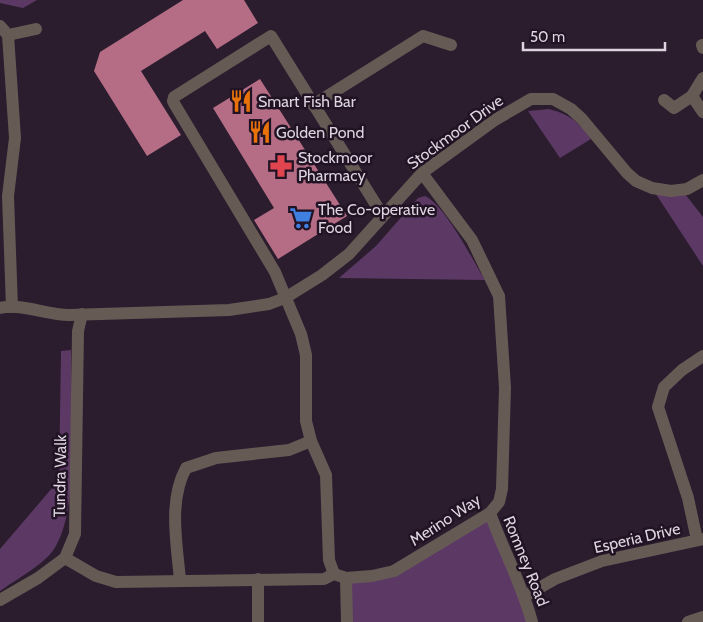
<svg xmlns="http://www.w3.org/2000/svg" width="703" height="622" font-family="Cabin,sans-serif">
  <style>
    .green { fill: #5c3965 }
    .building { fill: #b56d85 }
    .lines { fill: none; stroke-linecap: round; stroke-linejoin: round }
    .minor { stroke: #665a55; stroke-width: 12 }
    .labels { text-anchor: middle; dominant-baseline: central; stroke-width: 5; stroke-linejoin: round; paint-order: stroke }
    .poi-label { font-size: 16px; fill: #ddd4e0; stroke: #211324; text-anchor: start }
    .street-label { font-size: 16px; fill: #ddd4e0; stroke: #211324 }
  </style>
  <rect width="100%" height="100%" fill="#2b1c2e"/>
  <g class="green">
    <path d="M0,0h37l-14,8 -23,-5z"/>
    <path d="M549,109c22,6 28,12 42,30l-31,19 -32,-47z"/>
    <path d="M652,188l30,2 21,27v49z"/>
    <path d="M425,196c20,9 47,63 60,84l-146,-2 37,-32 42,-48z"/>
    <path d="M71,350c0,51 10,158 -17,199 -9,15 -39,31 -54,42v-42l59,-69 2,-129z"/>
    <path d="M490,513l42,109h-185l-1,-44 26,-2z"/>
  </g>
  <g class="building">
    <path d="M183,0h61l14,23 -41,26 -12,-18 -64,40 40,64 -34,21 -53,-85 6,-19z"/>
    <path d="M260,79l87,137 -69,43 -24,-39 20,-12 -61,-100z"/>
  </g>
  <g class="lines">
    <g class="minor">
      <path d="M0,26l8,9 7,103 -7,58 4,111"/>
      <path d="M8,35l28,-6"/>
      <path d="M702,45l1,3"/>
      <path d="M703,78l-11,18 11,16"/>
      <path d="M664,100l10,8 18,-12"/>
      <path d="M313,105l110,-69 28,9"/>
      <path d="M0,308c22,-5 46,7 69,7l160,-5 40,-6 16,-6 37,-23 27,-21 73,-81 73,-53 36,-21h22l18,10 11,10 45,54 9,8 16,7 19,3 16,-2 16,-9"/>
      <path d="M490,513c13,37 32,71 42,109"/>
      <path d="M697,540l-9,-42 -30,-91 6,-20 18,-17 21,-14"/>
      <path d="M65,558l31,18 20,6 208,-3 10,-5 12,4 26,-2 22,-5 96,-58 9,-11 3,-13 3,-101 -6,-92 -27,-56 -50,-67"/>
      <path d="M334,574l-5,-14 -3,-85 -15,-34 -5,-20v-66l-5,-21 -26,-62 -100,-167 -2,-4 1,-4 97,-61 112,180"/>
      <path d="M346,578l1,44"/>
      <path d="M180,580c-3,-35 -12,-79 6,-112l30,-10 73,-8 22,-9"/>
      <path d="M525,596l30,-17 47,-18 101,-22"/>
      <path d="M0,600l38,-22 27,-20 10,-24 3,-203 4,-17"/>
      <path d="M258,622v-43"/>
      <path d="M688,622l15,-5"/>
    </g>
  </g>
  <defs>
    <symbol id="restaurant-bare" viewBox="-9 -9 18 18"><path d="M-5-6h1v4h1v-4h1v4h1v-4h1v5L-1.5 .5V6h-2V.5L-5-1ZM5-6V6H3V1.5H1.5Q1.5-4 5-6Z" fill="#e8710a" stroke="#211324" stroke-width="2.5" paint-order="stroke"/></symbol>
    <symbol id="pharmacy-bare" viewBox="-9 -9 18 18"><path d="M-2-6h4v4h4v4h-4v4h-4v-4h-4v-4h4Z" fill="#e0444e" stroke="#211324" stroke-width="2.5" paint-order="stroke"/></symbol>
    <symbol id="supermarket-bare" viewBox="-9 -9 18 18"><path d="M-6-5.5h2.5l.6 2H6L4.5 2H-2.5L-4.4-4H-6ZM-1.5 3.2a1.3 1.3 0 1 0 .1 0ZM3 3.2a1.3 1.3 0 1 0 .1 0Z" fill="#3f7fe0" stroke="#211324" stroke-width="2.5" paint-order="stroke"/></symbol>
  </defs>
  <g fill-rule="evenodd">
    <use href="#restaurant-bare" x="225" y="85" width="32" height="32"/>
    <use href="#restaurant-bare" x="244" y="116" width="32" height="32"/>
    <use href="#pharmacy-bare" x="265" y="150" width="32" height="32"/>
    <use href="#supermarket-bare" x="285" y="202" width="32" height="32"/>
  </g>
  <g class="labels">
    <g class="poi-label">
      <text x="258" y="101">Smart Fish Bar</text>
      <text x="276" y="132">Golden Pond</text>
      <text x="298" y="157">Stockmoor<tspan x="298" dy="18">Pharmacy</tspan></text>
      <text x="318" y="209">The Co-operative<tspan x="318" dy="18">Food</tspan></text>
    </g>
    <g class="street-label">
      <text transform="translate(455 132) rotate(-36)">Stockmoor Drive</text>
      <text transform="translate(60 476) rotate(-89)">Tundra Walk</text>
      <text transform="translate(445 520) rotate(-33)">Merino Way</text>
      <text transform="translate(637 538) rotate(-13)">Esperia Drive</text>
      <text transform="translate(526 561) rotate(68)">Romney Road</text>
    </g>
  </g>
  <path d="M523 42v8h142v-8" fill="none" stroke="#ddd4e0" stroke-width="2.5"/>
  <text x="530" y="42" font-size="15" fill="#ddd4e0" stroke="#211324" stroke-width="4" paint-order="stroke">50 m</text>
</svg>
